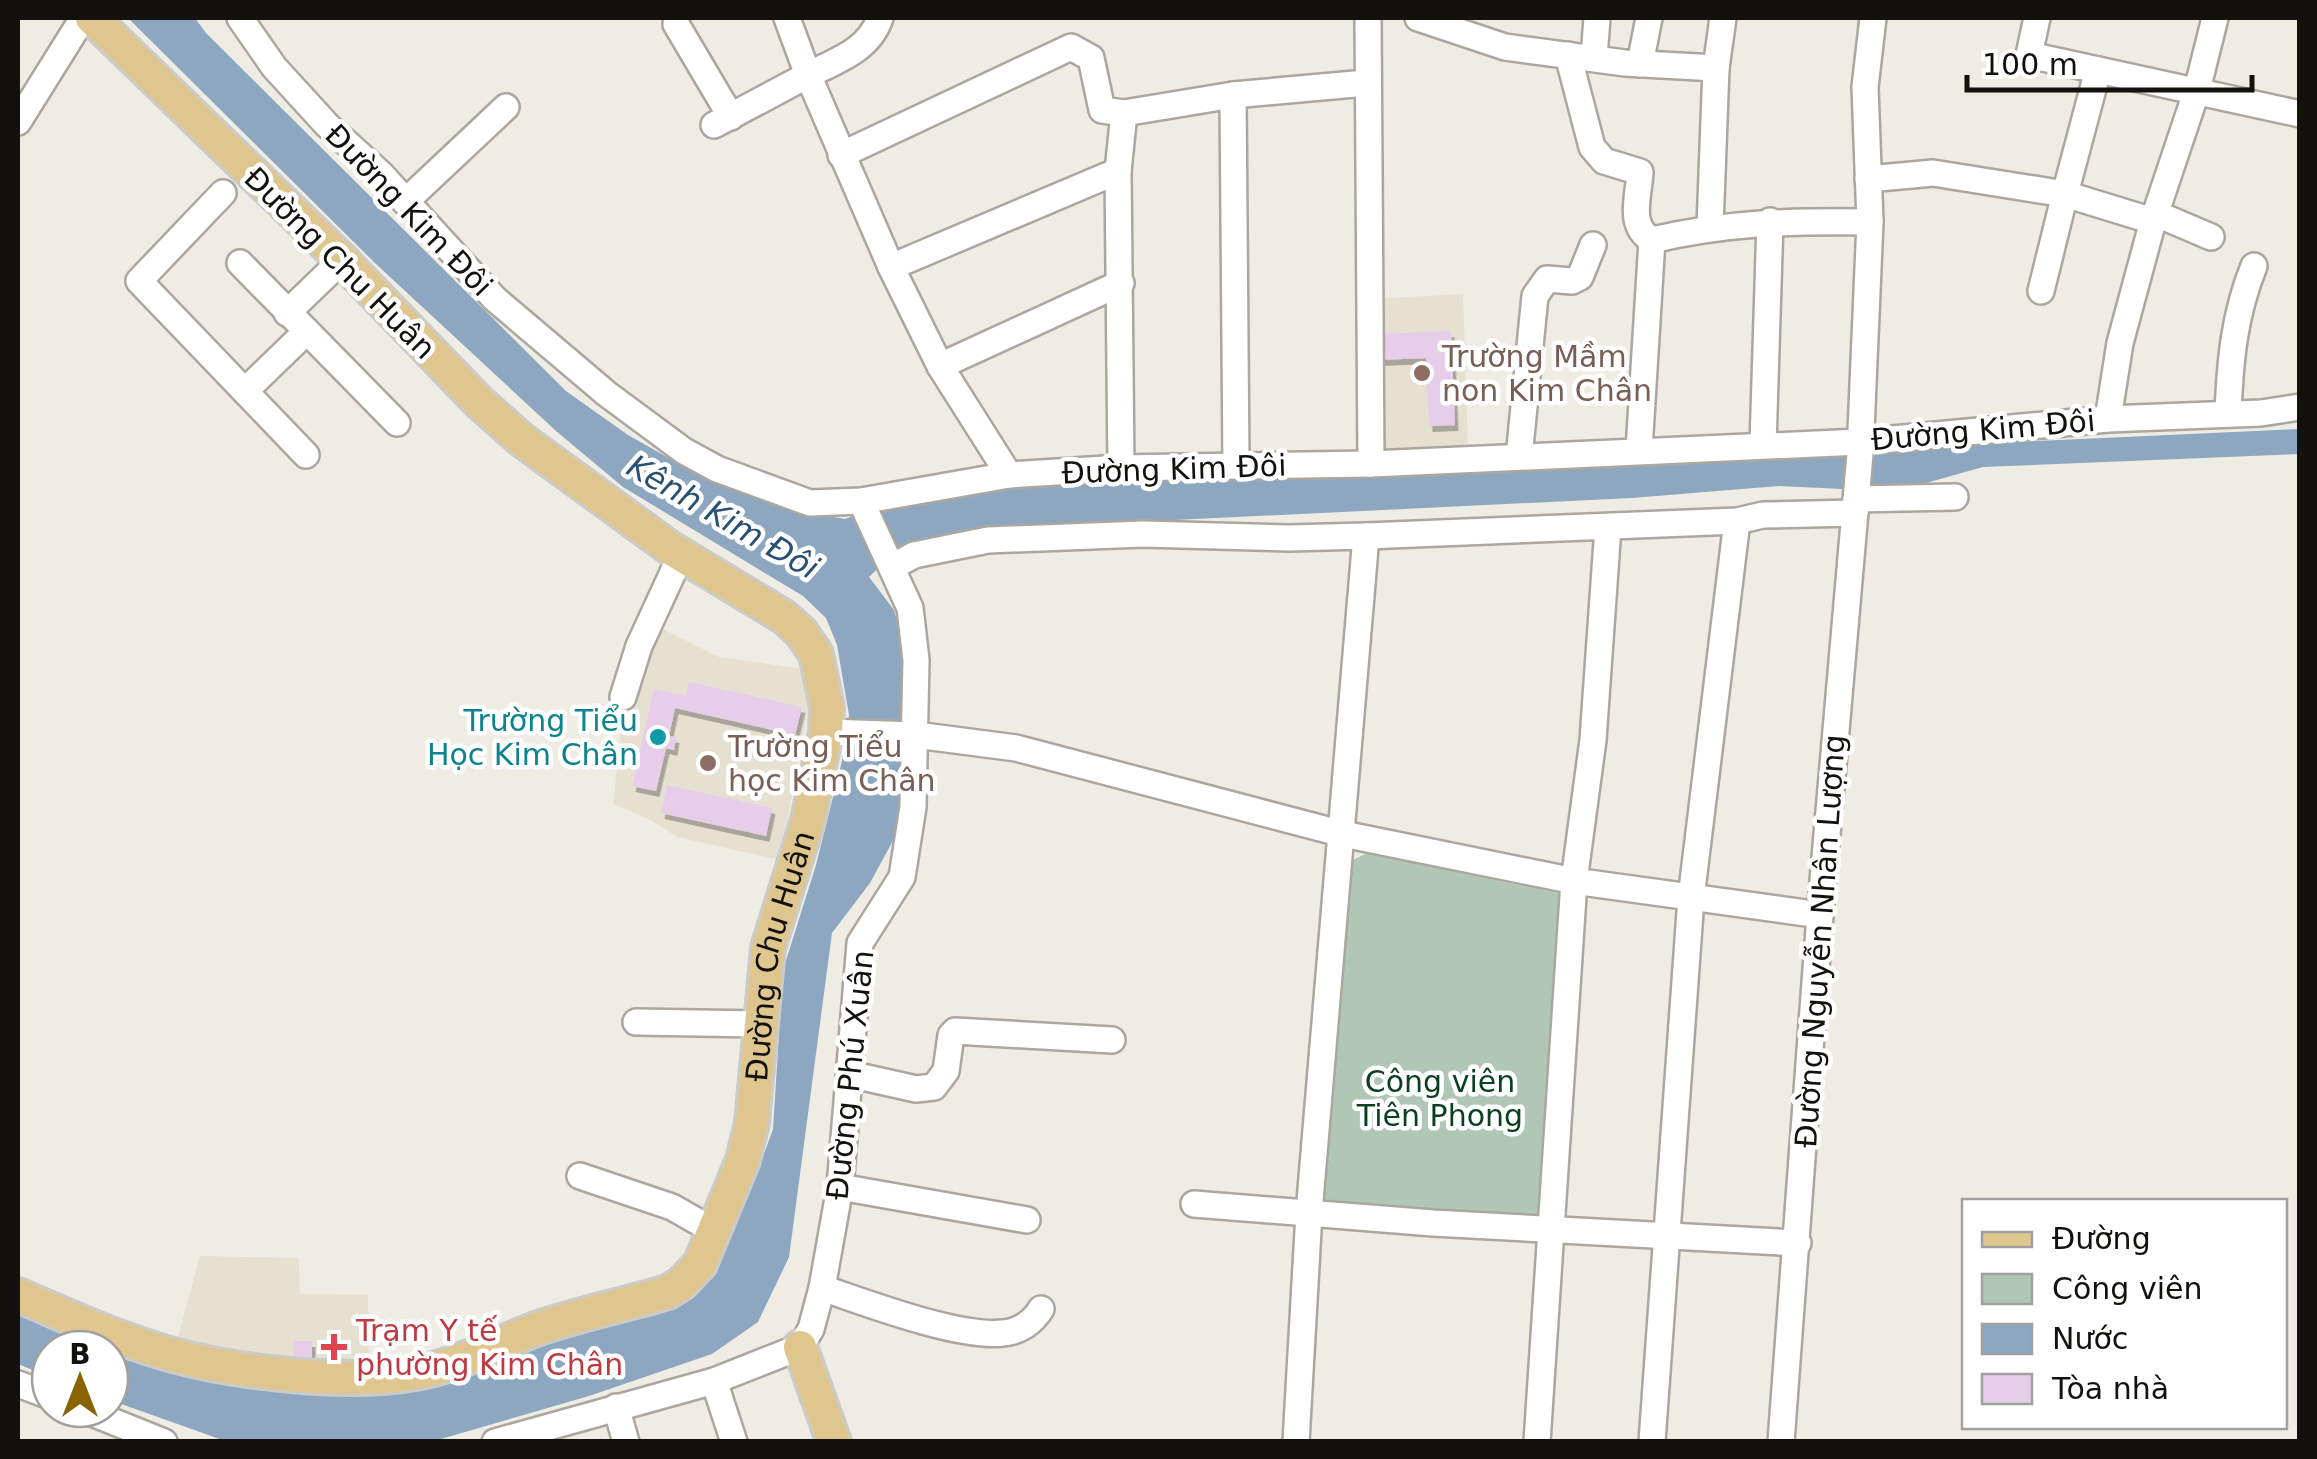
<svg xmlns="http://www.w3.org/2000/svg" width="2317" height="1459" font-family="'DejaVu Sans',sans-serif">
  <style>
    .built { fill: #e6e0d1 }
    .green { fill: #afc7b4 }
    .water { fill: #8da7c1 }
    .building { fill: #e6ceeb; filter: url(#shadow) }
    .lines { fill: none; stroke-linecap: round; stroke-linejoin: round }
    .minor-casing { stroke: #aba7a0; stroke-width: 30 }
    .major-casing { stroke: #cbcbca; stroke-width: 38 }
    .minor { stroke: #fff; stroke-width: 25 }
    .major { stroke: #dfc68e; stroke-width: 32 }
    .education-dot { fill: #8d6e63; stroke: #fff; stroke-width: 4 }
    .culture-dot { fill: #0f9aa8; stroke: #fff; stroke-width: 4 }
    .health-dot { fill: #e0444e; stroke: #fff; stroke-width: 4 }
    .labels { text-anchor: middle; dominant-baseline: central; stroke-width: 9; stroke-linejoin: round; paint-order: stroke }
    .street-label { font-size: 30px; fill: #12110e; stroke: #fff }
    .education-label { font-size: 30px; fill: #785e54; stroke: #fff; text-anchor: start }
    .culture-label { font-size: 30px; fill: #0d838f; stroke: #fff; text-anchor: end }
    .park-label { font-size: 30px; fill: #0a3f1f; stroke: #fff }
    .health-label { font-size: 30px; fill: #be3a42; stroke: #fff; text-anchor: start }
    .water-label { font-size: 32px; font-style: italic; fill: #285075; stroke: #fff }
  </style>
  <defs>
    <filter id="shadow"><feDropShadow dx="3.5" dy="6" stdDeviation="0" flood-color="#0004"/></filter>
  </defs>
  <rect width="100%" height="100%" fill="#efece4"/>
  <g class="built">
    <path d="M1463,294l5,153 -87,6 -7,-154z"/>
    <path d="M653,624l66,33 85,12 5,34 -29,157 -103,-23 -28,-18 -36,-15 9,-82z"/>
    <path d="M200,1256l99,2 1,36 68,1 1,81 -196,-21z"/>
  </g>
  <path class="green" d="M1367,853l198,42 -25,321 -7,5 -209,-18 -5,-9 32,-329 2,-5z"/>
  <path class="water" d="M128,18h67l11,15 360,358 62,44 55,31 101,42 61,11 40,-14 119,-17 1295,-59v25l-316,13 -57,16 -83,6 -64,-3 -147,12 -601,29 -136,25 -26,25 25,33 14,51 -3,100 -10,76 -25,46 -38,50 -43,324 -31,65 -46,32 -123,42 -155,45 -206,1 -118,-42v-51h-60v28l-32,-13v-56l262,77 294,-52 107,-33 24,-15 49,-103 19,-53 10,-159 33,-105 26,-104 7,-46 -12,-70 -11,-27 -23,-22 -180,-109 -67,-56 -180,-167z"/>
  <g class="building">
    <path d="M1451,331l4,94 -26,1 -3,-68 -48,2 -1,-26z"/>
    <path d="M689,682l113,25 -7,28 -120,-27 -6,28 7,1 -2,13 -8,-2 -10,43 -24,-5 22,-97 32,7z"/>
    <path d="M667,785l105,23 -6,28 -105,-23z"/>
    <path d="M293,1341h19v22h-18z"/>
  </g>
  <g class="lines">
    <defs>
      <g id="minor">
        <path d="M240,18l34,49 53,58 54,49 114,125 112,95 77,57 33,18 93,34 51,-2 148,-26 112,-7 250,-4 489,-22 248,-23 153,-6 39,-6"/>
        <path d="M787,18l21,57c30,-15 61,-25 72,-57"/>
        <path d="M1368,18l3,446"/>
        <path d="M1418,18l87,29 120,16 91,5"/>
        <path d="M2037,18l-8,37 271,59"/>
        <path d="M676,24l55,93"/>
        <path d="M1568,55l24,92 12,14 36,11c-1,24 -13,54 12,68"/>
        <path d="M1594,57l3,-39"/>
        <path d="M1640,64l9,-46"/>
        <path d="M1233,95l3,371"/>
        <path d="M18,122l65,-104"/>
        <path d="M714,125l94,-50 83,192 49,99 69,109"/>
        <path d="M841,155l230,-108 20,11 11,52 22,3 109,-18 133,-12"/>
        <path d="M1868,179l65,-6 132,21 33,-124"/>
        <path d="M223,193l-84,88 167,174"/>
        <path d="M405,202l101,-95"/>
        <path d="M1870,222l-5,-135 8,-69"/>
        <path d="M1710,227l6,-159 7,-50"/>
        <path d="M240,263l157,160"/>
        <path d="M891,267l227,-96"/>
        <path d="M2041,291l24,-97 88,27 44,-131 18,-72"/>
        <path d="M287,313l55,-53"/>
        <path d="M940,366l181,-83"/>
        <path d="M245,391l61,-59"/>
        <path d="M2228,414c2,-52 6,-99 26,-148"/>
        <path d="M2108,419l12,-76 33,-122 11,-4 47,20"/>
        <path d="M1763,445l7,-224"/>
        <path d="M1639,450l13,-210c78,-18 138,-19 218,-18l-10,232 -40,461 -39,527"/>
        <path d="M1519,457l16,-161 12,-17 25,2 8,-4 13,-32"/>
        <path d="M1121,468l-3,-297 6,-58"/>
        <path d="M1856,499l99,-2"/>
        <path d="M892,567l22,-12 74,-15 155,-6 146,4 77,-2 371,-15 26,-6 92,-2"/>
        <path d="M623,697l16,-51 42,-91"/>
        <path d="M826,732l90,3 100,13 327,86 231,47 246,34"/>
        <path d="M636,1022l124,2"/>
        <path d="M849,1074l67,15 18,-2 12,-16 5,-36 4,-4 157,9"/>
        <path d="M580,1176l92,31 42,24"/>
        <path d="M840,1187l187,33"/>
        <path d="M1194,1204l239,19 365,20"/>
        <path d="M822,1288c45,15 136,50 181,45 16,-1 30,-11 38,-24"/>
        <path d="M714,1381l20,61"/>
        <path d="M18,1384l32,12"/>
        <path d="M616,1407l10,35"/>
        <path d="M82,1409l82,33"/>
        <path d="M495,1442l219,-61 86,-34 11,-18 11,-41 18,-101 20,-244 42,-66 11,-70 3,-147 -6,-52 -49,-107"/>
        <path d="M1296,1442l13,-229 57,-677"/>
        <path d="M1537,1442l37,-561 19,-141 15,-213"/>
        <path d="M1652,1442l39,-544 46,-377"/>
      </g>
      <g id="major">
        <path id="s1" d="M18,1295c50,22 102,45 155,60 66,18 175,30 242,18 43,-7 81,-29 121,-44 43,-15 88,-24 132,-37l14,-9 18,-19 43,-104 9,-37 16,-175 40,-128 18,-88 1,-25 -11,-53 -15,-22 -17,-15 -114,-69 -148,-108 -42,-37 -138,-143 -250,-242"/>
        <path d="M800,1347l34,95"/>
      </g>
    </defs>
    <use href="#minor" class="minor-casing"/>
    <use href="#major" class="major-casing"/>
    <use href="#minor" class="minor"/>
    <use href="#major" class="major"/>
  </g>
  <g class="education-dot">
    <circle cx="1422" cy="373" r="10"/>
    <circle cx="708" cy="763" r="10"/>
  </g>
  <circle class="culture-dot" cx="658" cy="737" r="10"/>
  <path class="health-dot" d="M329 1332h10v10h10v10h-10v10h-10v-10h-10v-10h10z"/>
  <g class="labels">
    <g class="street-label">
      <text transform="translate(409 210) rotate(46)">Đường Kim Đôi</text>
      <text transform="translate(340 263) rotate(45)">Đường Chu Huân</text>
      <text transform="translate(1983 430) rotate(-5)">Đường Kim Đôi</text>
      <text transform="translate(1174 469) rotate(-2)">Đường Kim Đôi</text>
      <text transform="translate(1820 941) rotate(-86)">Đường Nguyễn Nhân Lượng</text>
      <text stroke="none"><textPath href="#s1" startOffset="1040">Đường Chu Huân</textPath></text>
      <text transform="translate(850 1075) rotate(-84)">Đường Phú Xuân</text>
    </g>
    <g class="education-label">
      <text x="1442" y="356">Trường Mầm<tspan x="1442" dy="34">non Kim Chân</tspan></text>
      <text x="728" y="746">Trường Tiểu<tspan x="728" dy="34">học Kim Chân</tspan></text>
    </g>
    <g class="culture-label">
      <text x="638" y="720">Trường Tiểu<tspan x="638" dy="34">Học Kim Chân</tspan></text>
    </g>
    <g class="park-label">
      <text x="1440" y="1081">Công viên<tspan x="1440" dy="34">Tiên Phong</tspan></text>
    </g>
    <g class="health-label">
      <text x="356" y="1330">Trạm Y tế<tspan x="356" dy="34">phường Kim Chân</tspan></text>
    </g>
    <g class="water-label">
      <text transform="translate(723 517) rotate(30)">Kênh Kim Đôi</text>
    </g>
  </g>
  <rect width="2317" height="1459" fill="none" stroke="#12110e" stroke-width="40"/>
  <rect x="1962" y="1199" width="325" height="230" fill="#ffffff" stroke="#a0a09f" stroke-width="2.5"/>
  <rect x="1982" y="1232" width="50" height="15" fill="#dfc68e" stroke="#a0a09f" stroke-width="2.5"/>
  <text x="2052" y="1249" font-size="30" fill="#12110e">Đường</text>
  <rect x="1982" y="1274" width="50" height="30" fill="#afc7b4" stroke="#a0a09f" stroke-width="2.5"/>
  <text x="2052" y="1299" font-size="30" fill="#12110e">Công viên</text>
  <rect x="1982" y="1324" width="50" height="30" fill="#8da7c1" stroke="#a0a09f" stroke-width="2.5"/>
  <text x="2052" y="1349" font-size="30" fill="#12110e">Nước</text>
  <rect x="1982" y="1374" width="50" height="30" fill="#e6ceeb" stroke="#a0a09f" stroke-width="2.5"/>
  <text x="2052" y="1399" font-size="30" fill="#12110e">Tòa nhà</text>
  <g transform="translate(80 1379)"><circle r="48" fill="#ffffff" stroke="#a0a09f" stroke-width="2.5"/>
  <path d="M0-8L18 38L0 25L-18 38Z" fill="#896300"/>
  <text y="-15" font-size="28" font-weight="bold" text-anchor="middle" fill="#12110e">B</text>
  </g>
  <path d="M1967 75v15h285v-15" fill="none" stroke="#12110e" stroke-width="5"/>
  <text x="1982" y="75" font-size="30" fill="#12110e" stroke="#ffffff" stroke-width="8" paint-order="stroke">100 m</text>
</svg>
